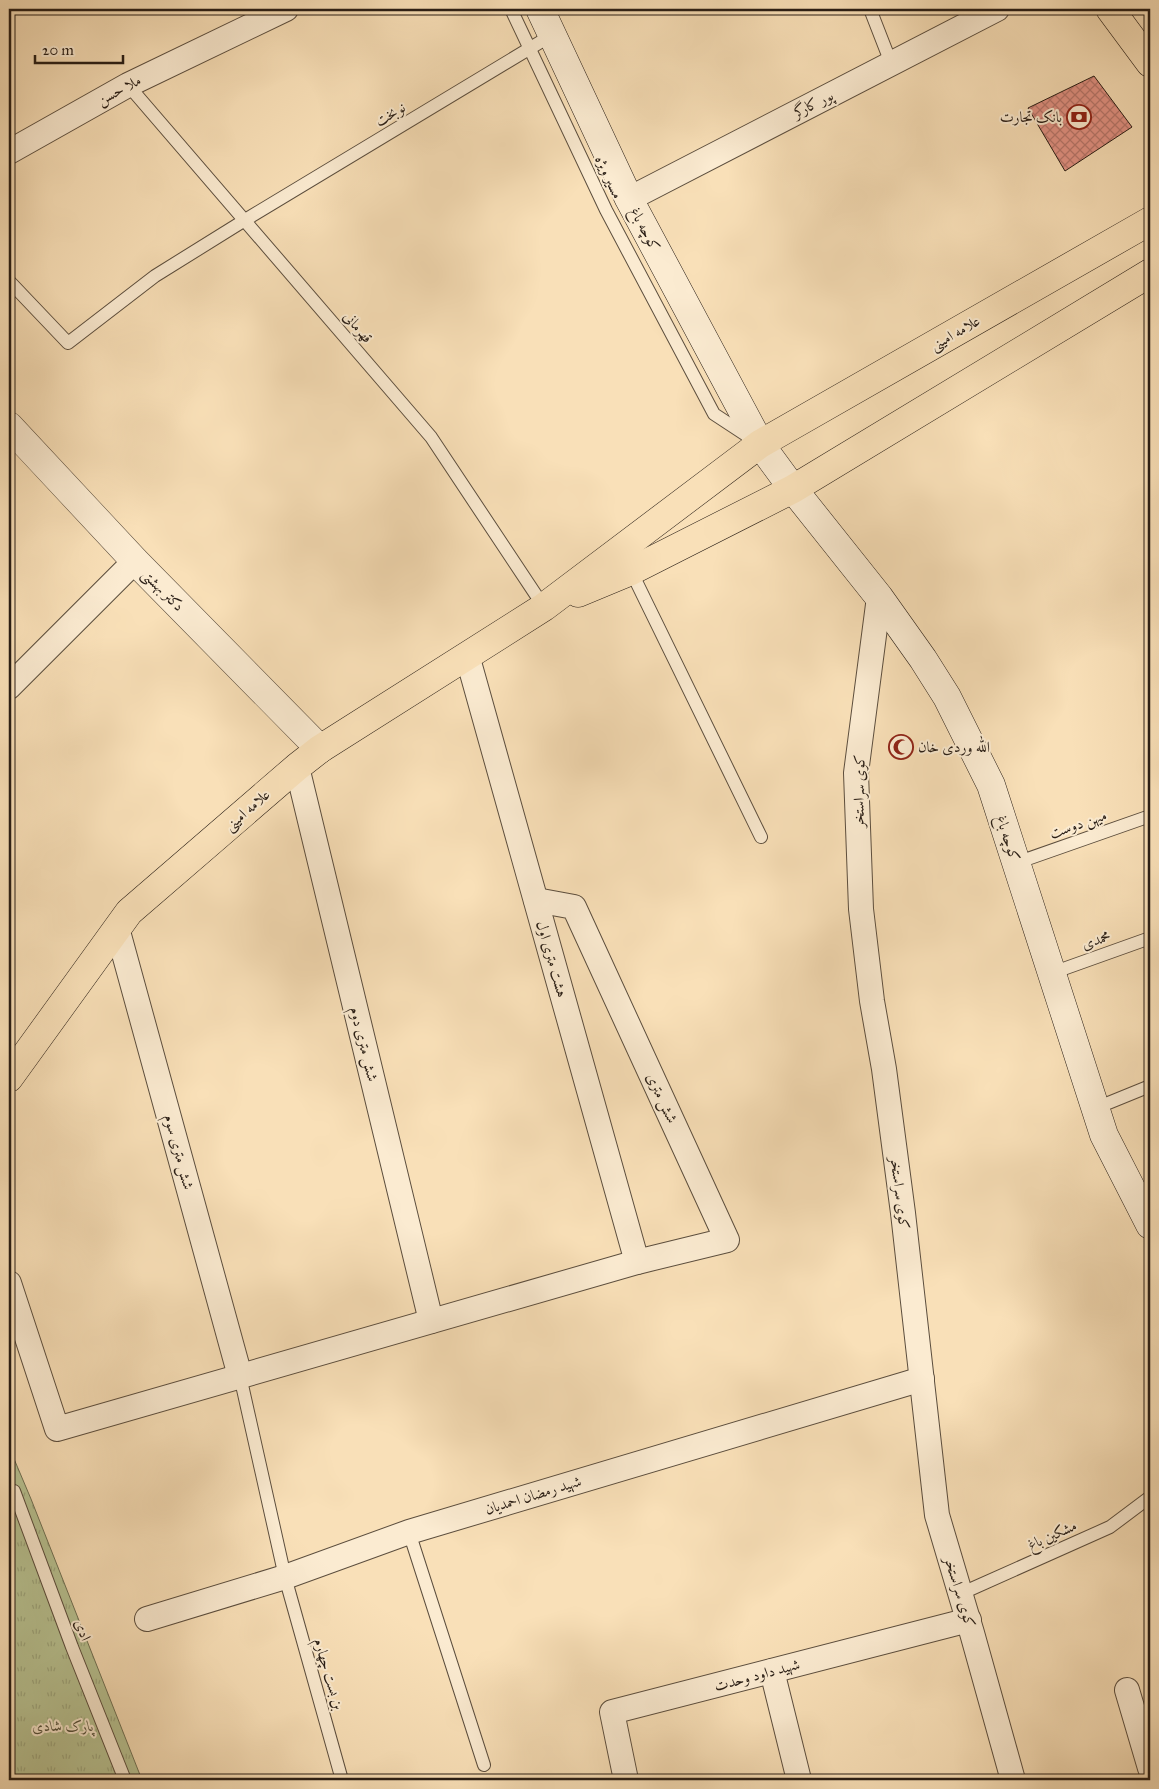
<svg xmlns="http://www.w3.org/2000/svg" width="1159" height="1789" font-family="'IM FELL Great Primer',Amiri,serif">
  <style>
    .park { fill: url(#park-tufts); stroke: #707054 }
    .building { fill: url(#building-cross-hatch); stroke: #281d15 }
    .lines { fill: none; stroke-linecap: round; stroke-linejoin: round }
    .service-casing { stroke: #5c4e3e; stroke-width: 14 }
    .minor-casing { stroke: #5c4e3e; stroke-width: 26 }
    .tertiary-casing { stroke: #5c4e3e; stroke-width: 29 }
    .secondary-casing { stroke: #281d15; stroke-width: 29 }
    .primary-casing { stroke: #281d15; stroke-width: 29 }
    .service { stroke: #fbebd1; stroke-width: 12 }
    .minor { stroke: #fbebd1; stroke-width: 24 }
    .tertiary { stroke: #fbebd1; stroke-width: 28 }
    .secondary { stroke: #fbebd1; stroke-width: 28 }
    .primary { stroke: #f9e0b8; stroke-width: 28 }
    .labels { text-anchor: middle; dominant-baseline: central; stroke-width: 4; stroke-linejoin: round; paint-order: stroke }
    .street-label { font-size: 15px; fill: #281d15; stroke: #fbebd1 }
    .poi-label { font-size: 15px; fill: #281d15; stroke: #fbebd1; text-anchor: end }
    .park-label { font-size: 15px; font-style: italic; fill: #534f3b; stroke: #fbebd1 }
  </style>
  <defs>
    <pattern id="park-tufts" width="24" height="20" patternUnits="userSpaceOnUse" patternTransform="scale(1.25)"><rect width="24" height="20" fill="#b8c393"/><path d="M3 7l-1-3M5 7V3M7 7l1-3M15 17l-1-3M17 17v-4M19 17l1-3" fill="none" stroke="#9ea77e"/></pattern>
    <pattern id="building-cross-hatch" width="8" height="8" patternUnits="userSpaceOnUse" patternTransform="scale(1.25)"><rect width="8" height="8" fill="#e39385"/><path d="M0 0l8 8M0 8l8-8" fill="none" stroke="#b8776c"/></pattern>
  </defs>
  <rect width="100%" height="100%" fill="#f9e0b8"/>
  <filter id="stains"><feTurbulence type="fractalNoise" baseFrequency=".004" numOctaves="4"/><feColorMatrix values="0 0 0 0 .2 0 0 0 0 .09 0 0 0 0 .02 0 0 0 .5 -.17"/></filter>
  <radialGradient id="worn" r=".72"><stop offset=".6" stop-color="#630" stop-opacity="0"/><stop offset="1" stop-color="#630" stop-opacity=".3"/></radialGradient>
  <path class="park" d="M9,1447l22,52 111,281h-133z"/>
  <path class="building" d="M1094,76l38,51 -67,44 -37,-63z"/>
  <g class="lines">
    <defs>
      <g id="service">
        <path d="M511,9l95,201 108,204 35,23"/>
        <path d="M870,9l21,54"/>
        <path d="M128,85l303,352 113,170"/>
        <path d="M9,281l59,62 87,-67 90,-56 307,-185"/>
        <path d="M631,571l130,266"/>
        <path d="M1016,863l134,-47"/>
        <path d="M1052,973l98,-35"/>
        <path d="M1096,1108l54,-22"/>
        <path d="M240,1376l45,201 57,203"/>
        <path d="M14,1491l58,156 53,133"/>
        <path d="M409,1532l75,233"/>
        <path d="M960,1594l150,-67 40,-30"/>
      </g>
      <g id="minor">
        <path d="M9,152l119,-67 158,-76"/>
        <path d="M629,199l368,-190"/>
        <path d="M879,597l-23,176 5,136 11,92 12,68 19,144 34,302 35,118 41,147"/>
        <path d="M467,655l170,607"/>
        <path d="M9,687l126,-126"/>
        <path d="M297,767l134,554"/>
        <path d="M117,928l123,448"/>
        <path d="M9,1283l48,146 580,-167 90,-22 -153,-333 -38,-7"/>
        <path d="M147,1619l138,-42 124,-45 513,-153"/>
        <path d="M772,1671l27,109"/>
        <path d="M1127,1690l23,78"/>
        <path d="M626,1780l-14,-68 357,-92"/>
      </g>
      <path id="tertiary" d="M9,426l126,135 185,188"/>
      <path id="secondary" d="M540,9l89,190 131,245 33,45 86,108 44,62 24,38 44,88 113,350 46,90"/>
      <g id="primary">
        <path d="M1110,9l40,54"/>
        <path d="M578,593l53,-22 162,-82 357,-216"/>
        <path d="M9,1078l120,-166 168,-145 23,-18 224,-142 216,-163 390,-223"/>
      </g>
    </defs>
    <use href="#service" class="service-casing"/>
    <use href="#minor" class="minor-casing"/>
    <use href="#tertiary" class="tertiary-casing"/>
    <use href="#secondary" class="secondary-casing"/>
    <use href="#primary" class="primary-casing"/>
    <use href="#service" class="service"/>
    <use href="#minor" class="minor"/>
    <use href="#tertiary" class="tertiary"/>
    <use href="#secondary" class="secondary"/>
    <use href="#primary" class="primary"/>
  </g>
  <defs>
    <symbol id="bank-ring" viewBox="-11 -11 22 22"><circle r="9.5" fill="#fbebd1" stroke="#8f2418" stroke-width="1.5"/><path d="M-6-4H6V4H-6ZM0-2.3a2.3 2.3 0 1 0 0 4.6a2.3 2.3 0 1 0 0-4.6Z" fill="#8f2418"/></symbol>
    <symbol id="mosque-ring" viewBox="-11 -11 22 22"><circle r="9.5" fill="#fbebd1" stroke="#8f2418" stroke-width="1.5"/><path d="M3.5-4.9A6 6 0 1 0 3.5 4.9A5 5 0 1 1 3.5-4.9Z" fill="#8f2418"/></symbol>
  </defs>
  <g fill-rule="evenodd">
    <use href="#bank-ring" x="1065" y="103" width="28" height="28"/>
    <use href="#mosque-ring" x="887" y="733" width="28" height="28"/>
  </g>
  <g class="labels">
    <g class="street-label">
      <text transform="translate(119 90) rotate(-28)">ملا حسن</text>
      <text transform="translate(813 104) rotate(-27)">پور کارگر</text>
      <text transform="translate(390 114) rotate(-31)">نوبخت</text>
      <text transform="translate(609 177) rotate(65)">مسیر ویژه</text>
      <text transform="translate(645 229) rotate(62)">کوچه باغ</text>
      <text transform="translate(358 327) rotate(49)">قهرمانی</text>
      <text transform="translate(955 333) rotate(-30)">علامه امینی</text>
      <text transform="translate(163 590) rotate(45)">دکتر بهشتی</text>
      <text transform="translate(859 791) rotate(-89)">کوی سراستخر</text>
      <text transform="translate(247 810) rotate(-41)">علامه امینی</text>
      <text transform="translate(1078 824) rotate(-19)">میهن دوست</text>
      <text transform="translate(1008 838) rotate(72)">کوچه باغ</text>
      <text transform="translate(1096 940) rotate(-19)">محمدی</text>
      <text transform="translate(552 959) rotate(74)">هشت متری اول</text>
      <text transform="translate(364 1044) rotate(76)">شش متری دوم</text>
      <text transform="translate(662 1098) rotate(65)">شش متری</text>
      <text transform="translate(179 1152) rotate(75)">شش متری سوم</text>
      <text transform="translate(900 1193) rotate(83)">کوی سراستخر</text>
      <text transform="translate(533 1495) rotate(-17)">شهید رمضان احمدیان</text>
      <text transform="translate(1052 1535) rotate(-24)">مشکین باغ</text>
      <text transform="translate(960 1592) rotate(73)">کوی سراستخر</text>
      <text transform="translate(83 1630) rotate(69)">ادی</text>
      <text transform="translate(329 1674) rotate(74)">بن بست چهارم</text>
      <text transform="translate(757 1675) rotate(-15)">شهید داود وحدت</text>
    </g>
    <g class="poi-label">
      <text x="1062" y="117">بانک تجارت</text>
      <text x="918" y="747" text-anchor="start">الله وردی خان</text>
    </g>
    <g class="park-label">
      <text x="63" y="1726">پارک شادی</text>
    </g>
  </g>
  <rect width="1159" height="1789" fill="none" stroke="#f9e0b8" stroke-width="30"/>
  <rect x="10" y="10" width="1139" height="1769" fill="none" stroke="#281d15" stroke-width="2.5"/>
  <rect x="15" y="15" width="1129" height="1759" fill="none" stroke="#281d15"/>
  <path d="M35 55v8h88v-8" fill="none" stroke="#281d15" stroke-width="2.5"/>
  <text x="42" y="55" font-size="15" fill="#281d15" stroke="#fbebd1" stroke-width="4" paint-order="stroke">20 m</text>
  <rect width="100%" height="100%" filter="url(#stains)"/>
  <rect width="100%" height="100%" fill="url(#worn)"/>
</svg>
